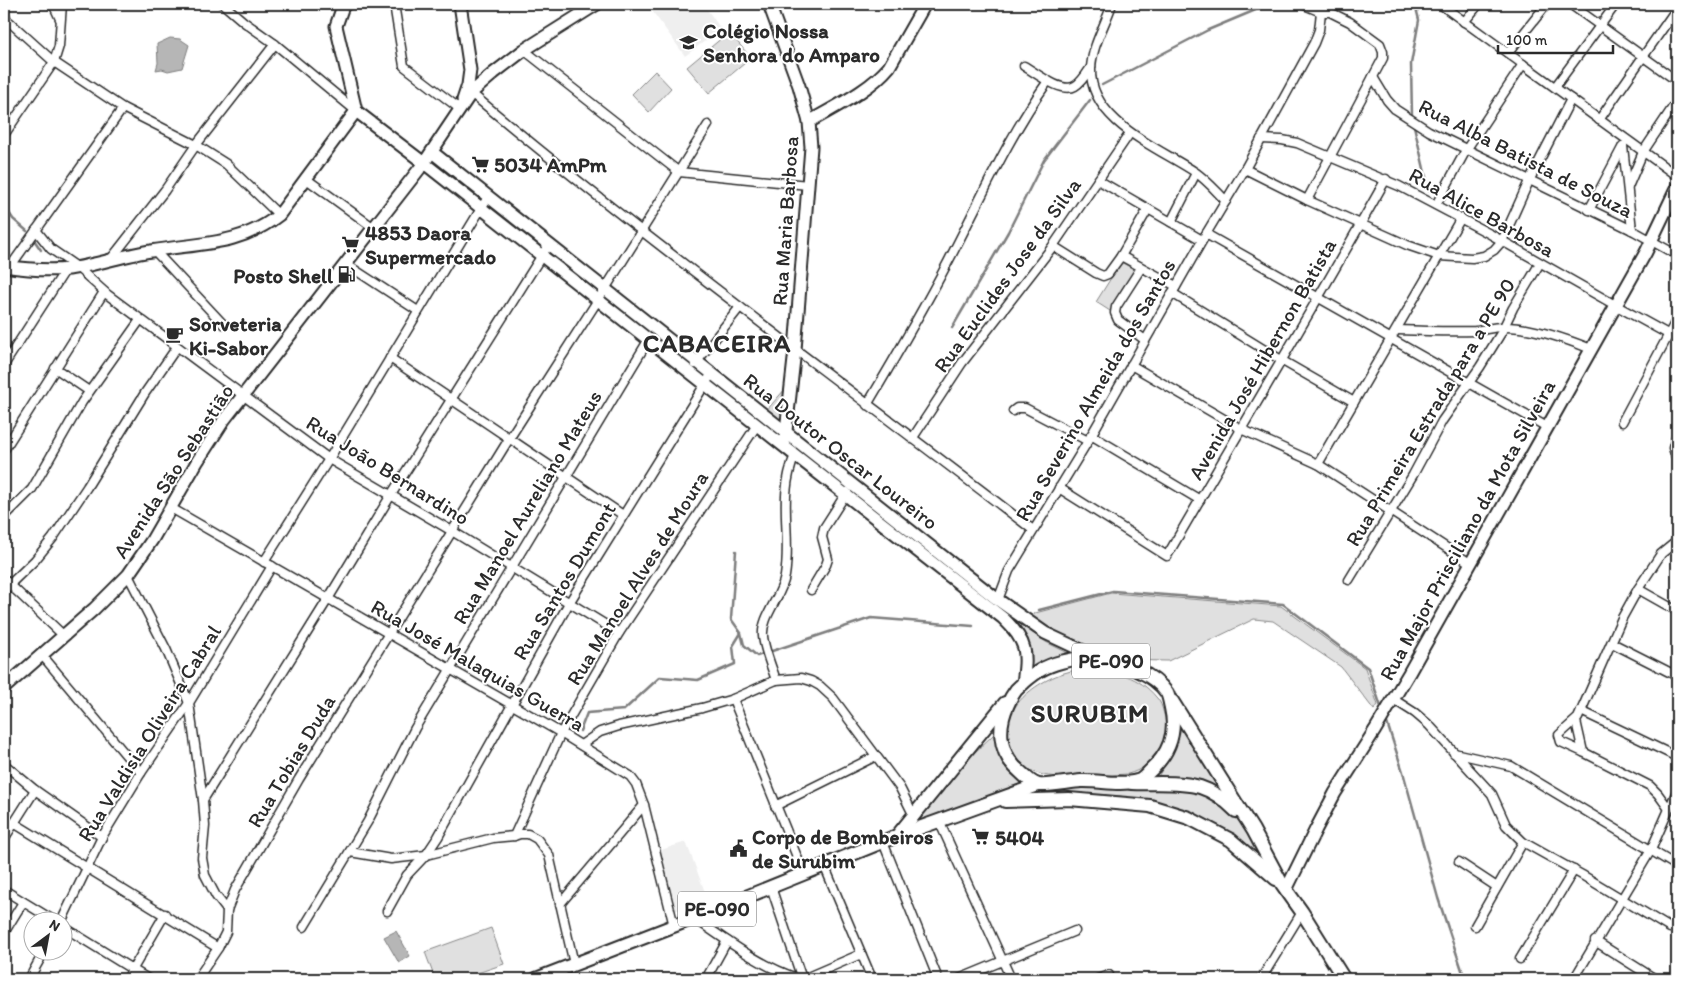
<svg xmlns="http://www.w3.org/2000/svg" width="1681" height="983" font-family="Itim,sans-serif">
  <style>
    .built { fill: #efefef }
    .green { fill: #e0e0e0; stroke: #868686 }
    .water { fill: #b6b6b6; stroke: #7e7e7e }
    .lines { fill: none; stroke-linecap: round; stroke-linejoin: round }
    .stream { stroke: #7e7e7e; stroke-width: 2.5 }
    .street-casing { stroke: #2b2b2b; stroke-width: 11 }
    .secondary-casing { stroke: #2b2b2b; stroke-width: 15 }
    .primary-casing { stroke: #2b2b2b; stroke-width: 16 }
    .street { stroke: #fff; stroke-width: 8 }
    .secondary { stroke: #fff; stroke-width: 11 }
    .primary { stroke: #fff; stroke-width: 12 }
    .labels { text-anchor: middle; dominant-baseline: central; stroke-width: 4; stroke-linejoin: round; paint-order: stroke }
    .shield { fill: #fff; stroke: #6b6b6b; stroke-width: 1 }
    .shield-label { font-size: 20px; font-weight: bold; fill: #2b2b2b }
    .poi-label { font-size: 21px; font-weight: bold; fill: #2b2b2b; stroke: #fff; text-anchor: start }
    .street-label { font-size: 21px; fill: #2b2b2b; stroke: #fff }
    .district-label { font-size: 26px; font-weight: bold; letter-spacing: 1px; fill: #2b2b2b; stroke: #fff }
  </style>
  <rect width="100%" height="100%" fill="#fff"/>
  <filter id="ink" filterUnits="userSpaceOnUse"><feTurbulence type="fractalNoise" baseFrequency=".02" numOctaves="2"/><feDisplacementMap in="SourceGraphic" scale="10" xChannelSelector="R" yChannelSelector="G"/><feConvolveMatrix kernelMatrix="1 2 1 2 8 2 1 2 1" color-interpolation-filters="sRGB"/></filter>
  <g filter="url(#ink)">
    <g class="built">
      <path d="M647,4h56l18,25 -36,27z"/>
      <path d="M686,842l22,58 -36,12 -14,-61z"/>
    </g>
    <g class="green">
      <path d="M729,32l22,26 -42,35 -22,-26z"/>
      <path d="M655,71l16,17 -22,24 -17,-18z"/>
      <path d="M1121,262l14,8 -25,41 -14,-9z"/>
      <path d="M786,388l-3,38 -18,-14z"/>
      <path d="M1111,593l170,13 84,62 13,37 -4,5 -33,-43 -68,-46 -19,-2 -86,42 -52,-1 -21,-5 -71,-39z"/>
      <path d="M1016,622l30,20 26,13 -42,19c5,-21 -1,-36 -14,-52z"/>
      <path d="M1091,669c24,1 49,8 65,28 6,6 7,14 9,21 5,27 -12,49 -37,56 -24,1 -73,8 -94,-2 -11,-5 -18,-15 -23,-25 -16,-36 24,-65 53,-74 9,-3 18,-4 27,-4z"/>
      <path d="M1178,718l24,40 16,31 -61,-11 16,-26 4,-12z"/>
      <path d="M994,734l3,13 32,37 -113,41 -2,-3 10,-9 49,-59z"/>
      <path d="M1069,787l98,1 26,2 22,10 18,15 10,11 20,34 -25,-21 -86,-37 -32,-6 -87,-2 2,-2z"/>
      <path d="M491,928l13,36 -44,15h-25l-10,-27z"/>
    </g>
    <g class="water">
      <path d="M170,38l10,1 9,6 -7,23 -14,3 -6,-2 -6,1 2,-7 -1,-19z"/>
      <path d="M396,931l14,25 -11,7 -15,-26z"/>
    </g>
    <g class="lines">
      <g class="stream">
        <path d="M1102,85l106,-55 62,-26"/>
        <path d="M1412,117l-1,-53 8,-44 -4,-16"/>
        <path d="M1414,126l15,64"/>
        <path d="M4,205l9,14 14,12"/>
        <path d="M32,237l9,13"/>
        <path d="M952,328l56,-96 36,-72 46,-60"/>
        <path d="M736,551l-5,68 10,14"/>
        <path d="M1039,610l74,-19 170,13 85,64 14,42"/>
        <path d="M1386,720l17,52 35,126 27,81"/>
        <path d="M580,731l7,-18 37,-3 36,-33 38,3 37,-16 -2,-18 8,-13 3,12 13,11 114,-38 102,8"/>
      </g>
      <defs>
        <g id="street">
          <path d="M53,4l7,15"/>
          <path d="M223,4l21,18 31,22 81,67"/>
          <path d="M394,4l10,62 56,43"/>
          <path d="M1112,4c-7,22 -20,41 -21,65 -2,52 68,79 104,103 12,8 21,19 31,29"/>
          <path d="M1302,4l19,8h9l20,10 30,22 3,8v6l-76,142"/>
          <path d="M1440,4l237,172"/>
          <path d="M1570,4l107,77"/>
          <path d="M4,17l50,45 69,46 -113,159"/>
          <path d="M1464,22l15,-18"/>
          <path d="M524,50l155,122 129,13"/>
          <path d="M1508,53l39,-49"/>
          <path d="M1024,66c12,7 38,28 51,20 7,-4 12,-13 16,-19"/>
          <path d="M1373,77l14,23 8,9 34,22 203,99 45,25"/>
          <path d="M1555,87l61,-83"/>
          <path d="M471,93c182,153 374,292 562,437"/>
          <path d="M123,108l73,37 30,19 53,51"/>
          <path d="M1599,120l78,-112"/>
          <path d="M4,135l50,-73 5,-16 3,-42"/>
          <path d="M1261,139l21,1 15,3 102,43 91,48 125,71 62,34"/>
          <path d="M1623,146l9,84"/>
          <path d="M1245,169l62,31 100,45 32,11 33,2 12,-2 10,-6 8,-9 27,-60 42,-82"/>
          <path d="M305,178l69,50"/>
          <path d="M1098,180l104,60"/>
          <path d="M1628,187l15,-35 34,-51"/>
          <path d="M1436,205l30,-55 57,-86"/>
          <path d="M1589,210l34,-64"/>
          <path d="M1171,222l25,-49"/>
          <path d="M36,230l15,19 26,18 31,28 221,164 123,72 167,102"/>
          <path d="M1206,234l341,193"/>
          <path d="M1053,246l43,27 7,3 5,-2 13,-18 27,-47"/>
          <path d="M154,250l69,74"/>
          <path d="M1121,256l55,30"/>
          <path d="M111,259l54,-69 31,-45 79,-101"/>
          <path d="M346,264l72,47"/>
          <path d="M1141,268l-25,39 -1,6 3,7 27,20"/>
          <path d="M1172,293l109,67 73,42"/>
          <path d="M1397,330c26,1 52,2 78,1 10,-1 20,-5 30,-4 28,0 61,12 86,22"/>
          <path d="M390,358l233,157"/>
          <path d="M695,364l45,-57"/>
          <path d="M4,365l62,-96"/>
          <path d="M1131,365l110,64 77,35 152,99"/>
          <path d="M55,368l34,23"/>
          <path d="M867,405c28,-47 56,-95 81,-143 32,-61 60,-125 100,-181"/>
          <path d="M1013,411l4,-3h8l63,33"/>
          <path d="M1622,422l55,-103"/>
          <path d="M1677,434l-4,14 4,12"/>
          <path d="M1091,435l109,65"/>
          <path d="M912,439l50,-76 91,-117 77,-113"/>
          <path d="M4,450l100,-158"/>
          <path d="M1318,464l143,-246"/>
          <path d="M1059,488l108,68c73,-126 148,-250 219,-377"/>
          <path d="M171,508l390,225 69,43 6,8 8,21 30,121"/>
          <path d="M4,517l28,-28 50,-87 58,-82"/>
          <path d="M264,562l65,-103 159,-262"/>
          <path d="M128,575l38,74 23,54 14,97 2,26 -3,32 3,17 11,21 11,14"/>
          <path d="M4,579l60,57"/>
          <path d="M1349,580l64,-105 29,-54 38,-54 21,-34 12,-25 27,-45"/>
          <path d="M1638,589l39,22"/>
          <path d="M4,590l31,-30 18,-22 34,-51 58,-94 32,-46"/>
          <path d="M811,590l15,-25 2,-6 -6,-22 2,-9 23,-36"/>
          <path d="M998,600l11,-29 79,-130 118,-207 39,-65 69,-126 5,-13 2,-18"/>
          <path d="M1612,643l65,33"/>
          <path d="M42,655l99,118"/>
          <path d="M776,680c-4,-12 -12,-31 -13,-44 -2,-19 19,-40 22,-60 7,-43 -8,-78 10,-121"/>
          <path d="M733,699l71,175"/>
          <path d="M1393,699l22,14 14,12 63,69 14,31 17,17 59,33 88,53"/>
          <path d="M1581,711l96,46"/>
          <path d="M1576,721l7,31 67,34 8,8 11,15"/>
          <path d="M581,745l19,-13 19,-6 83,-18 31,-9 43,-19 25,-2 10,3 9,5 13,12 67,90 13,26"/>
          <path d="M1583,752l-22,-10 -2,-7 19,-17 44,-100 16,-29 23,-35 16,-13"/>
          <path d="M1454,753l57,13 166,100"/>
          <path d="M4,764l31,26 67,47"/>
          <path d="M203,800l125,-201 63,-104 158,-251"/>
          <path d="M775,806l101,-50"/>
          <path d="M939,821l72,158"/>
          <path d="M14,823l204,125"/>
          <path d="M514,836l47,-103 58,-100 138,-208"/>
          <path d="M4,839l31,-49"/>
          <path d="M883,842l55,137"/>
          <path d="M350,852l41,7 35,-4 67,-17 21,-2 6,-2h8l9,5 12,16 25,109"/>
          <path d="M1459,862l38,25"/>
          <path d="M824,865l48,114"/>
          <path d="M771,887l31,92"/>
          <path d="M4,890l49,30"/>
          <path d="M560,904l84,-99"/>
          <path d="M387,911l20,-36 19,-20 12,-18 131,-234 143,-230"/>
          <path d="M694,918c32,22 69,50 106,61"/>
          <path d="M62,920l40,-83 39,-64 48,-70 83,-137"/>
          <path d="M62,926l86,53"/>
          <path d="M1475,926l48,-84"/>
          <path d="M304,927l64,-106 47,-93 234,-389"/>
          <path d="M4,933l19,-31"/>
          <path d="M1595,941l60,38"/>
          <path d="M1520,959l54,-89"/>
          <path d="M554,972l12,7"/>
          <path d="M29,979l16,-29"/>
          <path d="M127,979l38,-65"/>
          <path d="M197,979l21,-31 8,-16 1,-22 8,-20 64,-111 210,-340 96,-150 103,-164"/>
          <path d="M706,979l21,-38"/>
          <path d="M803,979l58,-25"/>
          <path d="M959,979l116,-48"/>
          <path d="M1098,979l11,-4"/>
          <path d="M1261,979l41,-67"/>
          <path d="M1574,979l77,-129 26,-59"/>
        </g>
        <g id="secondary">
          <path d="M346,4l-3,2 -7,20 20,85 68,52 371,292 208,163c25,24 24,34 20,66"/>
          <path d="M460,4l10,66 -2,15 -5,15"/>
          <path d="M769,4l30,82 10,36 2,25 -16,203 -10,90"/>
          <path d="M809,122c27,-16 60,-31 80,-55l36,-63"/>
          <path d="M432,152l566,448 47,33 49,23"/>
          <path d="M4,266c20,3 45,5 65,3 28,-4 55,-14 82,-18 46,-8 89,-5 128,-36l77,-104"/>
          <path d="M4,688l90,-79 34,-34 24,-35 45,-78 27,-42 200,-257 47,-70 23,-20 30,-23 73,-46"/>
          <path d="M1286,890l30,-61 19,-36 40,-63 34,-57 237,-421 31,-65"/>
        </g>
        <g id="primary">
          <path d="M1094,656c25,7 57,14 73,37 2,4 3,10 4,15 6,26 -2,46 -22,64 -3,3 -7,8 -12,9 -18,5 -38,-1 -56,0 -12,1 -32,5 -42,4 -8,-1 -18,-13 -24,-18 -17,-18 -17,-42 -7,-63 2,-5 5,-10 8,-14 6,-6 15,-14 23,-19 16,-10 36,-12 55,-15z"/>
          <path d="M1172,701l81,129 29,54 20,28 42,67"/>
          <path d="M1132,783c21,1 47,-2 68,4 13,4 26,14 36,24"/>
          <path d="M1005,801l64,-2 81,7 39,12 42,22 45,39"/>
          <path d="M897,836l108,-133"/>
          <path d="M536,979l158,-61 203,-82 141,-51"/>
        </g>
      </defs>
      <use href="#street" class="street-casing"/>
      <use href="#secondary" class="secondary-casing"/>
      <use href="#primary" class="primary-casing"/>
      <use href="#street" class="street"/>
      <use href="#secondary" class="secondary"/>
      <use href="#primary" class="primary"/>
    </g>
  </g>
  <defs>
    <symbol id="school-bare" viewBox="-9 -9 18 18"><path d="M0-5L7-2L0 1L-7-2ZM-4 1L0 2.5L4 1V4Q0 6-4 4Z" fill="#2b2b2b" stroke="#fff" stroke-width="2.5" paint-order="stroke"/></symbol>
    <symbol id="supermarket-bare" viewBox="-9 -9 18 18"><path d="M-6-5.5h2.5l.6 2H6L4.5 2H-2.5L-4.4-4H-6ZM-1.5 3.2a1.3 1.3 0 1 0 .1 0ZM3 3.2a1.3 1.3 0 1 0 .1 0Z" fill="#2b2b2b" stroke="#fff" stroke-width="2.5" paint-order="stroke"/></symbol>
    <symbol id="fuel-bare" viewBox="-9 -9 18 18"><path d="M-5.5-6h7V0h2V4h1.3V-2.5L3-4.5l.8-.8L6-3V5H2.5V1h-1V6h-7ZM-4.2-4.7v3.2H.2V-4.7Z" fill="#2b2b2b" stroke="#fff" stroke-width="2.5" paint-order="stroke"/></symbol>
    <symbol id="cafe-bare" viewBox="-9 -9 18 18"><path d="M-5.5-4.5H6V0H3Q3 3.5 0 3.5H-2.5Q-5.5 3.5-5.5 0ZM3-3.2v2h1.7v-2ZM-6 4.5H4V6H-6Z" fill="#2b2b2b" stroke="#fff" stroke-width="2.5" paint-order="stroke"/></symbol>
    <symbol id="civic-bare" viewBox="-9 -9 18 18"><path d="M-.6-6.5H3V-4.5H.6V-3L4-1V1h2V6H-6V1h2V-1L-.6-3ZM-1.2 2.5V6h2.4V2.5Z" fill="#2b2b2b" stroke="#fff" stroke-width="2.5" paint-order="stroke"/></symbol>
  </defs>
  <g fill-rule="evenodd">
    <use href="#school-bare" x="676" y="30" width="25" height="25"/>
    <use href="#supermarket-bare" x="468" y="152" width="25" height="25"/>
    <use href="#supermarket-bare" x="338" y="232" width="25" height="25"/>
    <use href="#fuel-bare" x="334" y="262" width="25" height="25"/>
    <use href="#cafe-bare" x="162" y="322" width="25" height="25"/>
    <use href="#supermarket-bare" x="968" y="824" width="25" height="25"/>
    <use href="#civic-bare" x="726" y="836" width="25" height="25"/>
  </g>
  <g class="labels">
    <g class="shield">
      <rect x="1072" y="643.5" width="78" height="35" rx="4"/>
      <rect x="678" y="891.5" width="78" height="35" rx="4"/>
    </g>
    <g class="shield-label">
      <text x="1111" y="661">PE-090</text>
      <text x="717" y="909">PE-090</text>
    </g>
    <g class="poi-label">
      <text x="703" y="30">Colégio Nossa<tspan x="703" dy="24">Senhora do Amparo</tspan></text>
      <text x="494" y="164">5034 AmPm</text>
      <text x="365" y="232">4853 Daora<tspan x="365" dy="24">Supermercado</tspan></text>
      <text x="333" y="275" text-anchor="end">Posto Shell</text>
      <text x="189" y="323">Sorveteria<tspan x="189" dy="24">Ki-Sabor</tspan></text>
      <text x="752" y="836">Corpo de Bombeiros<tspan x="752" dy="24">de Surubim</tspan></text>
      <text x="995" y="837">5404</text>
    </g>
    <g class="street-label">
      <text transform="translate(1526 158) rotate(27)">Rua Alba Batista de Souza</text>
      <text transform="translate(1482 212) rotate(29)">Rua Alice Barbosa</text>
      <text transform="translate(785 221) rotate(-86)">Rua Maria Barbosa</text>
      <text transform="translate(1007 275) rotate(-54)">Rua Euclides Jose da Silva</text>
      <text transform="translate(1262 359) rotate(-60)">Avenida José Hibernon Batista</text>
      <text transform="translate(1095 390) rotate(-60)">Rua Severino Almeida dos Santos</text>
      <text transform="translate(1430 412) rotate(-59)">Rua Primeira Estrada para a PE 90</text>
      <text transform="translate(841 451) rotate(38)">Rua Doutor Oscar Loureiro</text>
      <text transform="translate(388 470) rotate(32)">Rua João Bernardino</text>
      <text transform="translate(173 471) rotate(-57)">Avenida São Sebastião</text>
      <text transform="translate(527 507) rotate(-59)">Rua Manoel Aureliano Mateus</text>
      <text transform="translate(1467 530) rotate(-61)">Rua Major Prisciliano da Mota Silveira</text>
      <text transform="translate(637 578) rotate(-58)">Rua Manoel Alves de Moura</text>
      <text transform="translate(564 581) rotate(-59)">Rua Santos Dumont</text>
      <text transform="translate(478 665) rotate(30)">Rua José Malaquias Guerra</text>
      <text transform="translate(149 733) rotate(-58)">Rua Valdisia Oliveira Cabral</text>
      <text transform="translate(291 761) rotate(-59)">Rua Tobias Duda</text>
    </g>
    <g class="district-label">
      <text x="717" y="343">CABACEIRA</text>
      <text x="1090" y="713">SURUBIM</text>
    </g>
  </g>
  <rect width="1681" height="983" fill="none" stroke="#fff" stroke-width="20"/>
  <rect x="10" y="10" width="1661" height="963" fill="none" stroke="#2b2b2b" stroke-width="2" filter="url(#ink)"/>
  <g transform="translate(48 936) rotate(32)"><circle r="24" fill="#ffffff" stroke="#aaaaaa"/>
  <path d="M0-4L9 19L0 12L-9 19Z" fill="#2b2b2b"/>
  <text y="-8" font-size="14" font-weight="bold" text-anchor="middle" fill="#2b2b2b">N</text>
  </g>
  <path d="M1498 45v8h115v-8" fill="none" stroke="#2b2b2b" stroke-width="2.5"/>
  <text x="1506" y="45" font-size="15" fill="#2b2b2b" stroke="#ffffff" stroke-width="4" paint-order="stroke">100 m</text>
</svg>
